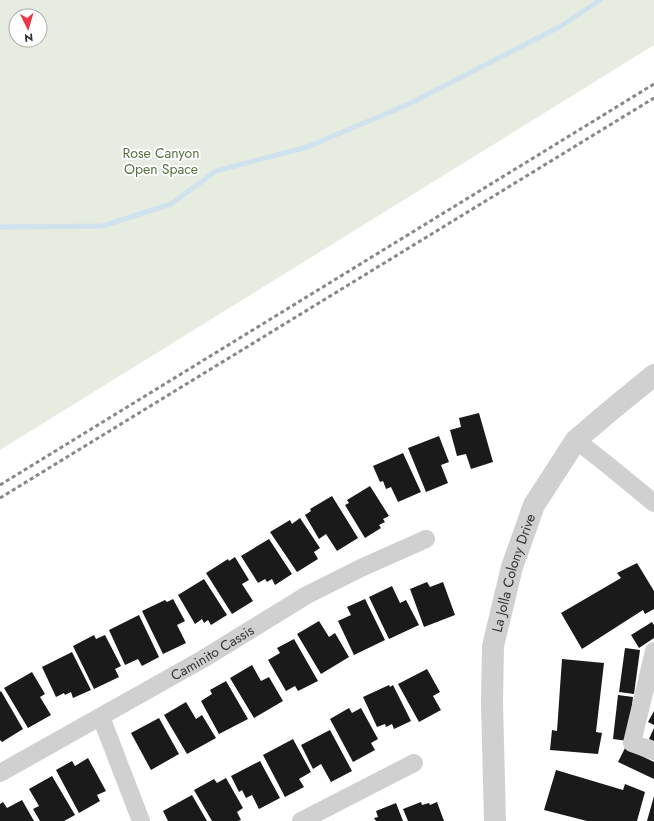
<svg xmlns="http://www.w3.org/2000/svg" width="654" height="821" font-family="Jost,sans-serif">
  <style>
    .green { fill: #e6ecdf; fill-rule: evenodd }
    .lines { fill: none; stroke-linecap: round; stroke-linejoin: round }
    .stream { stroke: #cfe2ee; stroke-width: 5 }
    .building { fill: #1a1a1a }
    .minor { stroke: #d0d0d0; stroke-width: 18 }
    .tertiary { stroke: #d0d0d0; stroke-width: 22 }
    .rail { stroke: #888; stroke-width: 3; stroke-dasharray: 4 3; stroke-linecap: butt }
    .labels { text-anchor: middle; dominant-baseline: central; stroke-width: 4; stroke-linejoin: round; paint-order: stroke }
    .park-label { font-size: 14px; fill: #56703f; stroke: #fff }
    .street-label { font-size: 14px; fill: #333; stroke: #fff }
  </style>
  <rect width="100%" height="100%" fill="#fff"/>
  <path class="green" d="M0,0h654v45l-654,405zM16,16h24v24h-24z"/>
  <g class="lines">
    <path class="stream" d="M0,227l103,-1 68,-22 45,-33 91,-24 102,-43 152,-78 39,-26"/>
  </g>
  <g class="building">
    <path d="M479,413l14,49 -22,7 -5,-15 -9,2 -7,-26 11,-3 -2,-9z"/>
    <path d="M439,436l10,26 -8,3 7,18 -22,9 -18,-44z"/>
    <path d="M403,453l18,39 -23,10 -7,-15 -5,2 -3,-8 -3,1 -7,-16z"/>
    <path d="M370,486l19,30 -6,3 2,3 -6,3 2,3 -16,10 -20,-33 4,-2 -2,-3z"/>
    <path d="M332,496l26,42 -21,13 -11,-17 -7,5 -14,-24 6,-4 -1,-2z"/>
    <path d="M300,518l20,30 -6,4 4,7 -21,13 -27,-40 20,-12 2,4z"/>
    <path d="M269,539l23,35 -17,11 -3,-6 -5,3 -2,-3 -7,4 -17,-27z"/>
    <path d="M235,557l14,23 -7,4 11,17 -21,13 -26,-41 22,-14 1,2z"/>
    <path d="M637,563l17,28v18l-9,5 -2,-4 -61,39 -21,-36 60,-35 -4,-5z"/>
    <path d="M204,579l23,36 -16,10 -3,-5 -4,3 -2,-4 -7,5 -17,-29z"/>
    <path d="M427,582l3,5 13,-5 12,33 -31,12 -14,-38z"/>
    <path d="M392,586l8,17 6,-3 13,25 -30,14 -20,-42z"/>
    <path d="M173,599l12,22 -8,4 9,18 -23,11 -21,-43 23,-11 2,2z"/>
    <path d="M365,599l20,41 -31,15 -16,-34 13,-6 -4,-8z"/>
    <path d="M139,615l20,42 -17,9 -4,-7 -13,6 -16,-35z"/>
    <path d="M319,621l10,16 6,-4 14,24 -28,17 -24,-40z"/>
    <path d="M652,622l2,3v13l-15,10 -8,-13z"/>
    <path d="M94,635l2,4 9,-4 16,31 -6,3 4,8 -25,12 -21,-43z"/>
    <path d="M294,639l24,42 -20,10 -3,-5 -9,5 -18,-31 12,-7 -3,-5z"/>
    <path d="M625,648l15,2 -6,44 -15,-2z"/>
    <path d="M72,652l19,38 -18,8 -2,-6 -6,3 -1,-2 -8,4 -14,-30z"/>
    <path d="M562,659l42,4 -8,69 6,1 -4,21 -48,-4 2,-20 5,1z"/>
    <path d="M252,665l9,16 8,-4 14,24 -29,17 -24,-40z"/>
    <path d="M427,669l13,23 -7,4 8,14 -22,12 -21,-38z"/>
    <path d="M32,672l13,22 -5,3 11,18 -23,13 -24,-40z"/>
    <path d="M226,681l22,38 -29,15 -18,-33 11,-7 -2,-4z"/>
    <path d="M389,685l1,2 3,-2 18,36 -17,8 -2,-5 -6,3 -1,-3 -8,3 -14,-30z"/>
    <path d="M1,691l22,38 -21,13 -2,-2v-48z"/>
    <path d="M618,695l15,2 -5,44 -15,-2z"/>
    <path d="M186,702l10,17 6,-4 14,23 -29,16 -23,-39z"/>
    <path d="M349,708l3,5 9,-5 17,31 -7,4 4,7 -22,12 -23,-43z"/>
    <path d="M654,711v14l-6,-3z"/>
    <path d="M159,718l20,36 -28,16 -20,-37z"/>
    <path d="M654,728v13l-5,-2z"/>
    <path d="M330,730l22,41 -21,11 -10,-18 -8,5 -12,-24z"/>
    <path d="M293,739l18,33 -12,7 5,8 -19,10 -22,-42z"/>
    <path d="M625,748l29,14v17l-36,-17z"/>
    <path d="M88,758l18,33 -9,4 3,6 -21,12 -23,-43 16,-9 3,5z"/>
    <path d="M260,761l20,37 -21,11 -7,-14 -6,3 -4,-8 -3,2 -8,-16z"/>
    <path d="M556,770l67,20 2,-6 20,8 -8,29h-50l-43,-11z"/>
    <path d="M52,776l23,39 -11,6h-24l-7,-12 6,-3 -10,-17z"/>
    <path d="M226,778l17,30 -6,4 4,8 -3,1h-26l-18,-31 20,-11 3,4z"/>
    <path d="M192,795l15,26h-39l-5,-10z"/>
    <path d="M654,796v25h-7z"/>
    <path d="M22,800l12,21h-34v-17l3,-2 4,6z"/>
    <path d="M421,802l1,3 7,-2 1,2 7,-3 7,19h-36l-5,-12z"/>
    <path d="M396,803l7,18h-27l-2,-3 4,-1 -2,-6z"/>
  </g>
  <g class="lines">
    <g class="minor">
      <path d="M576,440l33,26 45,37"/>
      <path d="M654,651l-22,92 22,8"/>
      <path d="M101,717l40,104"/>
      <path id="s1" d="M0,773l203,-114 104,-64 54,-27 65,-29"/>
      <path d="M301,821l113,-58"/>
    </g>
    <path class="tertiary" id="s2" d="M495,821l-3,-118 1,-57 19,-79 22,-62 42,-65 34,-29 44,-36"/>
    <g class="rail">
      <path d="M0,485l654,-401"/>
      <path d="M0,498l654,-400"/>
    </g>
  </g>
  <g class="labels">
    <g class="park-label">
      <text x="161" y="153">Rose Canyon<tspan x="161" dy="16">Open Space</tspan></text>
    </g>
    <g class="street-label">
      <text stroke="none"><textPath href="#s2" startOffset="251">La Jolla Colony Drive</textPath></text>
      <text stroke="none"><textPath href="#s1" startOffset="244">Caminito Cassis</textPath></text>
    </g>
  </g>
  <g transform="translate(28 28) rotate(175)"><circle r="19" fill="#ffffff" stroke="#adadad"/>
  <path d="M0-3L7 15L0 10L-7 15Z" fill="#e63946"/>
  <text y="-6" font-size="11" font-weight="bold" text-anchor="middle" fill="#333333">N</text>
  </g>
</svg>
